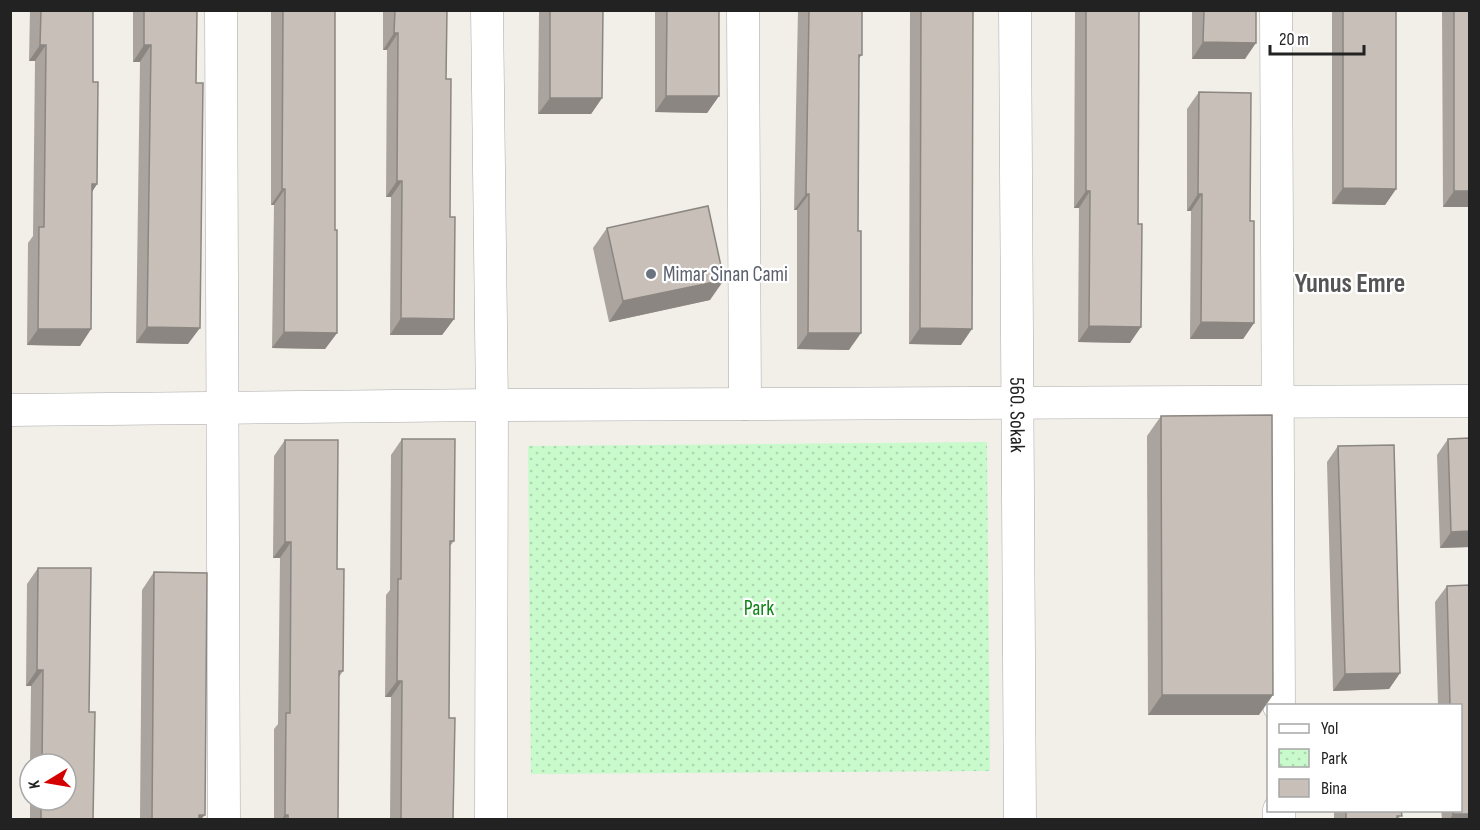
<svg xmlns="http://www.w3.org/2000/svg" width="1480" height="830" font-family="'Sofia Sans Condensed',sans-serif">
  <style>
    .park { fill: url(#park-dots) }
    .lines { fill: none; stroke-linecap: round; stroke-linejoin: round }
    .minor-casing { stroke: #a9a9a9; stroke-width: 33 }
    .minor { stroke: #fff; stroke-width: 32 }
    .wall { fill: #aba49e }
    .shaded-wall { fill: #8b8681 }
    .building { fill: #c7bfb8; stroke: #8b8681; stroke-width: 1.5 }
    .worship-dot { fill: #6b7280; stroke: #fff; stroke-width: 2 }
    .labels { text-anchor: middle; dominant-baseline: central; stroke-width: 4.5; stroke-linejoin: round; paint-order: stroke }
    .worship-label { font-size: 21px; fill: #5b616d; stroke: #fff; text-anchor: start }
    .street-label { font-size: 21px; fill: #222; stroke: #fff }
    .park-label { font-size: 21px; fill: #0c8416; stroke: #fff }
    .district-label { font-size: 27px; font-weight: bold; fill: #555; stroke: #fff }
  </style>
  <defs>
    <pattern id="park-dots" width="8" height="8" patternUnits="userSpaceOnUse" patternTransform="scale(1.5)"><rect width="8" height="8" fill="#c8facc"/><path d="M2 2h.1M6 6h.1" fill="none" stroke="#acd6af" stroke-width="1.8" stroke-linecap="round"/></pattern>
  </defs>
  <rect width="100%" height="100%" fill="#f2efe9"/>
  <path class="park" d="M987,442l3,329 -459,3 -3,-328z"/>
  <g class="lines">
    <defs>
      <g id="minor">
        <path d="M221,10l3,810"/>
        <path d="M487,10l5,395 -1,415"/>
        <path d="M743,10l2,394"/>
        <path id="s1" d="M1015,10l5,810"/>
        <path d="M1276,10l3,696"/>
        <path d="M10,410l482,-5 978,-4"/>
        <path d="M1279,810v10"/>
      </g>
    </defs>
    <use href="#minor" class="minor-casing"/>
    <use href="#minor" class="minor"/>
  </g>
  <g class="wall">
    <path d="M30,10h63v72l4,102 -5,8 -1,137 -11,17 -53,-1 1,-102 5,-7 2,-175h-6z"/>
    <path d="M133,10h64l-9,334 -52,-1 4,-281h-7z"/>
    <path d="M271,10h64v220l2,103 -12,16 -53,-1 2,-143h-3z"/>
    <path d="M383,10h64l-1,69 4,138 4,102 -12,16h-52l1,-138h-5l1,-147h-4z"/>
    <path d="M540,10h63l-1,88 -11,16h-53l1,-102z"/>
    <path d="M655,10h64v86l-12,17 -52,-1z"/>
    <path d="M798,10h64v45l-3,3 -10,292 -52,-1v-139h-3z"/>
    <path d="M910,10h63l-12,335 -52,-1z"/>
    <path d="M1075,10h64l-9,333 -52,-1 1,-134h-5z"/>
    <path d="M1192,10h64l-11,49h-53z"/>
    <path d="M1332,10h64v179l-11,16 -53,-1z"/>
    <path d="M1442,10h28v197h-27z"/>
    <path d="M1199,92l51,129 4,102 -11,16h-53l1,-128h-4v-102z"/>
    <path d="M607,228l103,72 -101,22 -16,-74z"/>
    <path d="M1161,416l98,299h-111l-1,-279z"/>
    <path d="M402,439l52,102 -4,5 -1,172 4,101h-63l1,-122h-6l1,-102 4,-5 1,-135z"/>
    <path d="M1448,439l22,108 -30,1 -3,-93z"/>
    <path d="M285,440l52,129 6,102 -4,6 -1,142h-64v-90l4,-5 2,-166h-7l1,-102z"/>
    <path d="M1338,446l62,227 -11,16 -56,2 -6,-229z"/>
    <path d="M38,568l51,144 4,107h-63v-25v6h36v-36h-36l1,-78h-5l1,-102z"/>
    <path d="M154,572l47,247h-61l2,-229z"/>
    <path d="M1470,585v234h-28l-1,-9h20v-105h-23l-3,-103 12,-16z"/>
    <path d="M1334,810h67l-2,9h-65z"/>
  </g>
  <g class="shaded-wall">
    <path d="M394,33h4l-11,17h-4z"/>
    <path d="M1203,42l53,1 -11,16h-53z"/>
    <path d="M40,45h6l-11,16h-6z"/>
    <path d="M144,45h7l-11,17h-7z"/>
    <path d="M666,96h53l-12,17 -52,-1z"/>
    <path d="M550,98h52l-11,16h-53z"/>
    <path d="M397,181h5l-11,16h-5z"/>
    <path d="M92,184h5l-11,17z"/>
    <path d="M1343,188l53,1 -11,16 -53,-1z"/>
    <path d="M282,189h3l-11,16h-3z"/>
    <path d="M1086,191h4l-11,17h-5z"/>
    <path d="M1454,191h16v16h-27z"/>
    <path d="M806,194h3l-12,16h-3z"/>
    <path d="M1198,194h4l-11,17h-4z"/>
    <path d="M724,280l-14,20 -101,22 14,-21z"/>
    <path d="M401,318l53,1 -12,16h-52z"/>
    <path d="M1201,322l53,1 -11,16h-53z"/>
    <path d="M1089,326l52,1 -11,16 -52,-1z"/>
    <path d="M147,327l53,1 -12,16 -52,-1z"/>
    <path d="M920,328l52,1 -11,16 -52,-1z"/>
    <path d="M38,329h53l-11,17 -53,-1z"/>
    <path d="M284,332l53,1 -12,16 -53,-1z"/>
    <path d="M808,333h53l-12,17 -52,-1z"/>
    <path d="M1470,531v16l-30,1 11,-16z"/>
    <path d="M285,542h6l-11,16h-7z"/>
    <path d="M37,670h6l-12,16h-5z"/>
    <path d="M1400,673l-11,16 -56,2 12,-17z"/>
    <path d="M397,681h5l-11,16h-6z"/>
    <path d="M1162,695h111l-14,20h-111z"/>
    <path d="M1453,814h17v5h-20z"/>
    <path d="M199,815h6l-4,4h-5z"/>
    <path d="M285,815h3l-3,4h-3z"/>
  </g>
  <g class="building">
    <path d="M41,10h52v72h5l-1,102h-5l-1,145h-53l1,-102h5l2,-182h-6z"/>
    <path d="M144,10h53l-1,73h7l-3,245 -53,-1 4,-282h-7z"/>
    <path d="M283,10h52v220h2v103l-53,-1 1,-143h-3z"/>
    <path d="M395,10h52l-1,69h5l-1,138h5l-1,102 -53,-1 1,-137h-5l1,-148h-4z"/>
    <path d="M550,10h53l-1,88h-52z"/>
    <path d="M667,10h52v86h-53z"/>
    <path d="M809,10h53v45h-3l-1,176h3v102h-53l1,-139h-3z"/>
    <path d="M921,10h52l-1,319 -52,-1z"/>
    <path d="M1086,10h53l-1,214h4l-1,103 -52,-1 1,-135h-4z"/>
    <path d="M1204,10h52v33l-53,-1z"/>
    <path d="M1343,10h53v179l-53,-1z"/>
    <rect x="1454" y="10" width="16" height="181"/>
    <path d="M1199,92l52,1 -1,128h4v102l-53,-1 1,-128h-4z"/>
    <path d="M708,206l16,74 -101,21 -16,-73z"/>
    <path d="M1272,415l1,280h-111l-1,-279z"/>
    <path d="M1470,438v93l-19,1 -3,-93z"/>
    <path d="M402,439h53l-1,102h-4l-1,177h6l-2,101h-52l1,-138h-5l1,-102h3z"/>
    <path d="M285,440h53l-1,129h7l-1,102h-4l-1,148h-50v-4h-3l1,-102h4l1,-171h-6z"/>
    <path d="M1394,445l6,228 -55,1 -7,-228z"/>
    <path d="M38,568h53l-2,144h6l-2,107h-52v-19h25v-36h-24l1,-94h-6z"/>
    <path d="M154,572l53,1 -2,242h-6v4h-47z"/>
    <path d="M1470,585v229h-17v-4h8v-105h-11l-3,-119z"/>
    <path d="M1346,810h55l1,6h-5v3h-51z"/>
  </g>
  <circle class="worship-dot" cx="651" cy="274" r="6"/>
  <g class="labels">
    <g class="worship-label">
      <text x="663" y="274">Mimar Sinan Cami</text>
    </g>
    <g class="street-label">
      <text stroke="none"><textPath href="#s1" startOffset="405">560. Sokak</textPath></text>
    </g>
    <g class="park-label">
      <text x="759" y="608">Park</text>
    </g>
    <g class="district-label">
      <text x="1350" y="284">Yunus Emre</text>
    </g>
  </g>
  <rect width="1480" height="830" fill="none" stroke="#222222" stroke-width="24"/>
  <rect x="1267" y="704" width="195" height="108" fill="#ffffff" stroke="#a7a7a7" stroke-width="1.5"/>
  <rect x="1279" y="724" width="30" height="9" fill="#ffffff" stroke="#a7a7a7" stroke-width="1.5"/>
  <text x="1321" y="734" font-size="18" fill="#222222">Yol</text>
  <rect x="1279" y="749" width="30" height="18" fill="url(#park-dots)" stroke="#a7a7a7" stroke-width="1.5"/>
  <text x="1321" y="764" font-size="18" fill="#222222">Park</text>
  <rect x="1279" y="779" width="30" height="18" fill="#c7bfb8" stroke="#a7a7a7" stroke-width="1.5"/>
  <text x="1321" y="794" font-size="18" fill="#222222">Bina</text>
  <g transform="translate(48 782) rotate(259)"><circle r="28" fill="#ffffff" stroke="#a7a7a7" stroke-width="1.5"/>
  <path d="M0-4.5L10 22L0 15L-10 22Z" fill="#d40000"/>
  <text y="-9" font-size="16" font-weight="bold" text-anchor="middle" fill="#222222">K</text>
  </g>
  <path d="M1270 45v9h94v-9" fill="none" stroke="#222222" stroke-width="3"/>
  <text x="1279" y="45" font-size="18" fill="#222222" stroke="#ffffff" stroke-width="4.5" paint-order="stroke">20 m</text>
</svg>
